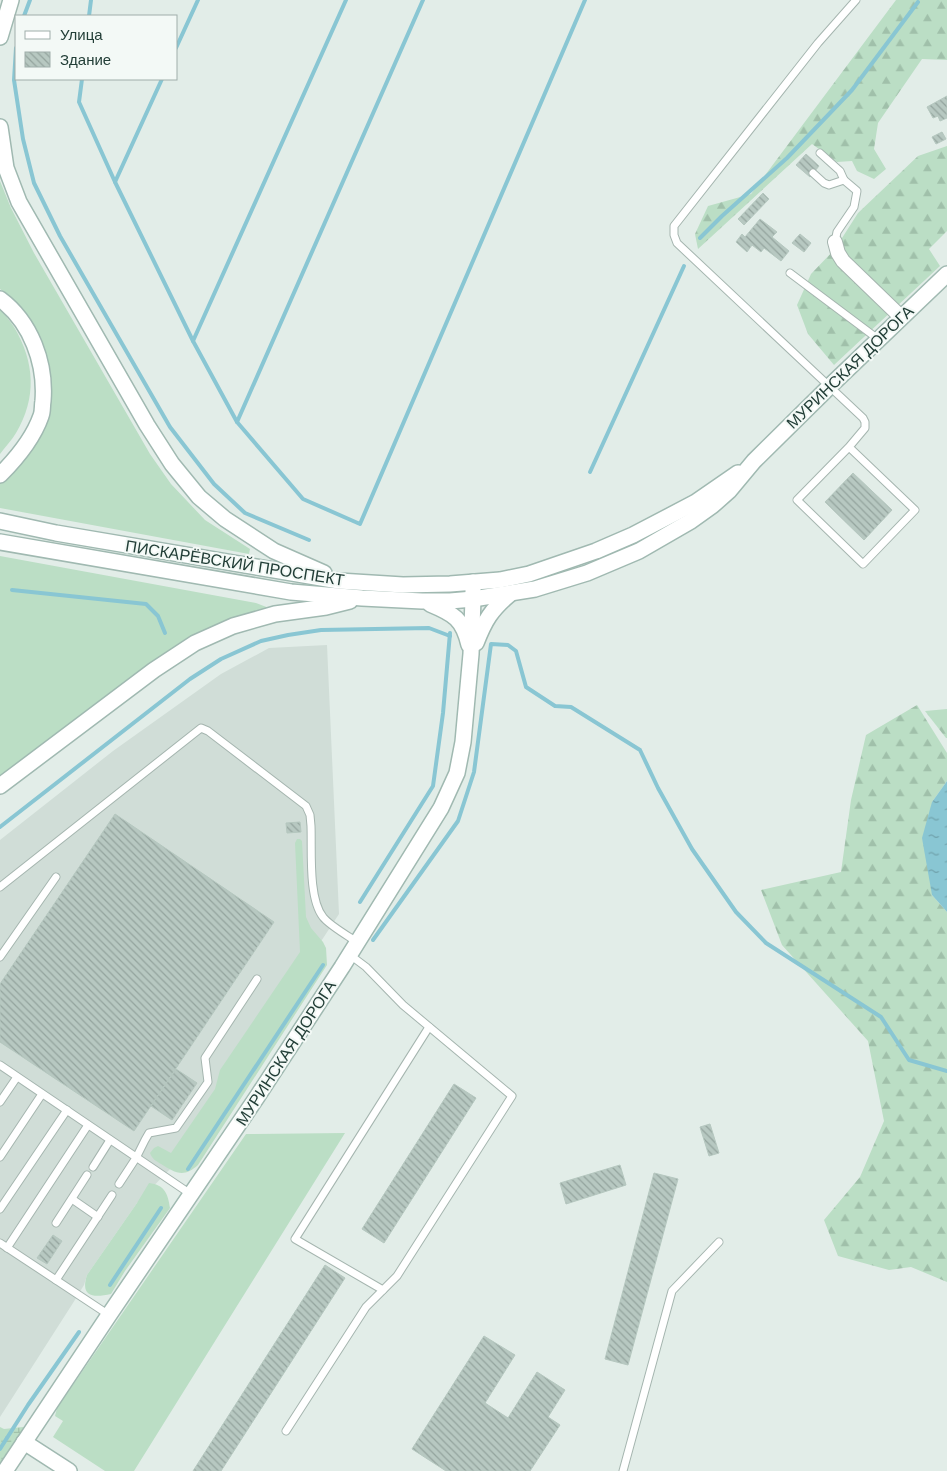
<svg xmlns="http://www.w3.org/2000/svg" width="947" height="1471" font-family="Helvetica,sans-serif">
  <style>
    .built { fill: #d0ddd7 }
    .grass { fill: #bbdec5 }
    .forest { fill: url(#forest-firs) }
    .wetland { fill: url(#wetland-marsh) }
    .water { fill: url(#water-ripples) }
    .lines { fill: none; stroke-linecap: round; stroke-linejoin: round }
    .stream { stroke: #89c6d3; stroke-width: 4 }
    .building { fill: url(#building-back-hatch); stroke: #b5c7bf }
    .lane-casing { stroke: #a5b5af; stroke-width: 9 }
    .street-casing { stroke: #a5b5af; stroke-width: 16 }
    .secondary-casing { stroke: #a0b9b1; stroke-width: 18 }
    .lane { stroke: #fff; stroke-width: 7 }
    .street { stroke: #fff; stroke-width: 14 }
    .secondary { stroke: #fff; stroke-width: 15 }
    .labels { text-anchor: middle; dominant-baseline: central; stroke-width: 4; stroke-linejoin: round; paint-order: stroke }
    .street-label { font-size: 16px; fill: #223e37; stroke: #f3f9f6 }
  </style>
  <defs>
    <pattern id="forest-firs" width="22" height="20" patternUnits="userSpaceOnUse" patternTransform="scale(1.25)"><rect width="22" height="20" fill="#bbdec5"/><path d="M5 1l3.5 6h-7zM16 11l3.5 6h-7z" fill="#a0c0aa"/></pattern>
    <pattern id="wetland-marsh" width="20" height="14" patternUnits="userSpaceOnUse" patternTransform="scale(1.25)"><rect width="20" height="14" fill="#bbdec5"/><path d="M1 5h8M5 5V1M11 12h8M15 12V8" fill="none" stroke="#a0c0aa"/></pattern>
    <pattern id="water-ripples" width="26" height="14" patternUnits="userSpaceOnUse" patternTransform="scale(1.25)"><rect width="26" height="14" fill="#89c6d3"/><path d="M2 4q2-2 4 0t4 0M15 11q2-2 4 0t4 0" fill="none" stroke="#70a2ac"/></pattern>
    <pattern id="building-back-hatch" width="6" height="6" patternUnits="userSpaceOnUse" patternTransform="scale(1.25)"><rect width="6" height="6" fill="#b7c8c1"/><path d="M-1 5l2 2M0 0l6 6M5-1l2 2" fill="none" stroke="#94a49e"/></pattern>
  </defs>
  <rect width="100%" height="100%" fill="#e2ede8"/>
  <path class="built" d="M327,645l12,269 -166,252 -36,37 -50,72 -3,10 -11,18 -73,114v-577l113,-89 108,-77 48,-26z"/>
  <g class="grass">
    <path d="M0,181l11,27 23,45 116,201 21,30 34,36 45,29 -1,5 -249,-46v-29l35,-40 9,-87 -16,-35 -19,-21 -9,-7z"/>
    <path d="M0,309c5,6 10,12 14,18 21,35 23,71 2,106 -4,7 -11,14 -16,21z"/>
    <path d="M0,556l256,47 13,5 -69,25 -200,147z"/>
    <path d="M297,839h3l2,2 4,76 5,11 12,14 3,6 1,17 -129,200c-14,13 -23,8 -37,-1 -5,-3 -9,-5 -11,-11l4,-5 4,-2 13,7 44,-64 5,-19 80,-118 -5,-109z"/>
    <path d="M345,1133l-211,338h-29l-52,-34 10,-16 -8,-5 2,-8 189,-274z"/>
    <path d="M149,1183c16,2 19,11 21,25l-45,63 -14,23c-18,4 -31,3 -24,-19l50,-72z"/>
  </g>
  <g class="forest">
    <path d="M896,0h51v60l-25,-1 -44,64 -4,26 12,20 -12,10 -17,-8 -5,-10 -15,1 -25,-18 -114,105 -3,-15 13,-28 43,-12z"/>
    <path d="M947,146v85l-18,18 11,17 -106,99 -26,-31 -11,-29 14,-31 24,-25 23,-36 60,-57z"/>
    <path d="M917,705l30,48v28l-15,21v93l15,17v370l-36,-15 -22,3 -51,-14 -14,-36 36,-43 24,-56 -16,-80 -86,-96 -21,-55 80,-18 10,-72 15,-65z"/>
    <path d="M947,709v29h-1l-21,-27z"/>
  </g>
  <path class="wetland" d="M0,1427l4,2 19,-2 4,3 -27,39z"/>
  <path class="water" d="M947,781v131l-15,-17 -10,-57 10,-36z"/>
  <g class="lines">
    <g class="stream">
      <path d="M24,16l6,-16"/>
      <path d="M89,16l2,-16"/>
      <path d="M16,48l-2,32 9,59 11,44 26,53 110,191 44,57 31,29 64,27"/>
      <path d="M176,48l22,-48"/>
      <path d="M82,79l-3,23 36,80 78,159 44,81 66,77 57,25 225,-524"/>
      <path d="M115,182l47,-103"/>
      <path d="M700,238l22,-22 65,-58 65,-68 66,-88"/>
      <path d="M193,341l153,-341"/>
      <path d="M237,422l186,-422"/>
      <path d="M590,472l94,-206"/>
      <path d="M12,590l134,14 12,12 7,17"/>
      <path d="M0,827l190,-148 31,-20 40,-18 27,-6 33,-5 108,-2 21,8"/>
      <path d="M360,902l73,-116 10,-73 7,-80"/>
      <path d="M373,940l85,-119 16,-49 17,-128 17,1 8,6 10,36 29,19 16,1 69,43 18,38 34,61 44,63 30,31 115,74 28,43 38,11"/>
      <path d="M188,1169l135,-204"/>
      <path d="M110,1285l51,-77"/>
      <path d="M0,1449l28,-44 51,-73"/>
    </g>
  </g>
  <g class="building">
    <path d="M947,96v22l-7,3 -2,-5 -5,2 -6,-11z"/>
    <path d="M942,132l4,7 -10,5 -4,-7z"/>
    <path d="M806,154l13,12 -9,11 -14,-12z"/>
    <path d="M763,193l6,6 -25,26 -6,-6z"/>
    <path d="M760,219l17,13 -5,5 17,14 -8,10 -17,-13 -3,4 -9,-7 -5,7 -11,-10 6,-8 3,3z"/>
    <path d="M800,234l11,9 -7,9 -12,-9z"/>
    <path d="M853,473l39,37 -28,30 -39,-38z"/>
    <path d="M115,814l159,108 -140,209 -134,-89v-58z"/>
    <path d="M300,822l1,10 -14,1 -1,-10z"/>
    <path d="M176,1069l21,14 -25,37 -21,-14z"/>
    <path d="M454,1084l22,14 -92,145 -22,-14z"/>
    <path d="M710,1124l9,29 -10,3 -9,-29z"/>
    <path d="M620,1165l6,20 -60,19 -6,-21z"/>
    <path d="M654,1173l24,6 -50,186 -23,-6z"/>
    <path d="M53,1235l9,6 -15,23 -10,-6z"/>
    <path d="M325,1265l20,13 -124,193h-28z"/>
    <path d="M484,1336l31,19 -30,48 23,15 29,-46 28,18 -17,27 12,8 -30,46h-84l-34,-22z"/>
  </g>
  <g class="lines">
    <defs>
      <g id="lane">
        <path d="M820,153l20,18 4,9"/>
        <path d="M813,173l11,10 5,2 15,-5 13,11 -3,16 -17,25 -2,10"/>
        <path d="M790,273l88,66"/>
        <path d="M849,447l66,63 -52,54 -66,-64 52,-53 16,-19v-6l-2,-4 -186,-175 -3,-8v-9l144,-183 38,-43"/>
        <path d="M0,887l201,-159 7,3 98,75 4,9 1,11c1,24 -3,72 12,91 6,8 25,19 34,25"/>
        <path d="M0,957l56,-80"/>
        <path d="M0,1065l192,130"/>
        <path d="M0,1102l17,-25"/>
        <path d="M0,1157l42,-63"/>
        <path d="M93,1167l17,-27"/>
        <path d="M119,1184l17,-26 9,-18 4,-7 27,-5 32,-46 -3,-24 52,-79"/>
        <path d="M72,1199l26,18"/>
        <path d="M0,1209l67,-99"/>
        <path d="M56,1223l31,-48"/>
        <path d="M0,1243l109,72"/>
        <path d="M7,1248l81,-123"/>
        <path d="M56,1280l56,-85"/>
        <path d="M383,1290l-88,-51 134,-212"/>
        <path d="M286,1431l80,-124 31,-31 115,-180 -109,-91 -37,-38 -16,-12"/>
        <path d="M623,1471l49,-180 47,-49"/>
      </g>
      <path id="street" d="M835,242l3,11 5,8 58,56"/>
      <g id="secondary">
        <path d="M0,37l11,-37"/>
        <path d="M0,127l6,41 13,34 128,223 25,39 27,33 26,22 49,32 50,22"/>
        <path d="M0,299c31,23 46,64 43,102 -1,5 0,10 -2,15 -8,23 -24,42 -41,59"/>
        <path d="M0,521l56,12 283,48 64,4 47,-1 50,-4 29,-6 67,-23 37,-16 63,-33 42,-29"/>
        <path d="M0,542l291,50 71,6 60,3h28l23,-2 62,-10 52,-16 52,-22 52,-30 21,-15 17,-15 25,-30 76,-75 117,-112"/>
        <path d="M430,604c24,10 33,15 39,41"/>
        <path d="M476,643c9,-23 15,-33 34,-49"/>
        <path d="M0,786l154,-116 41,-27 38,-17 42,-12 51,-7 24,-6"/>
        <path d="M24,1442l45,29"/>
        <path d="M5,1471l104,-156 148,-218 85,-130 99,-159 16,-35 6,-31 8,-88 2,-55v-17"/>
      </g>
    </defs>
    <use href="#lane" class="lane-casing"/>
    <use href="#street" class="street-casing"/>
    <use href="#secondary" class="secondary-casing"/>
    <use href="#lane" class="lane"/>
    <use href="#street" class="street"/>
    <use href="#secondary" class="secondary"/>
  </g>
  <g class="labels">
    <g class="street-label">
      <text transform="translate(850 367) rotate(-44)">МУРИНСКАЯ ДОРОГА</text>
      <text transform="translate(235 563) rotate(9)">ПИСКАРЁВСКИЙ ПРОСПЕКТ</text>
      <text transform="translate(286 1053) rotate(-57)">МУРИНСКАЯ ДОРОГА</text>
    </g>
  </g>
  <rect x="15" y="15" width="162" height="65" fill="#f3f9f6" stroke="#9faeaa"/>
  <rect x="25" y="31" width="25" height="8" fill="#ffffff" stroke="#9faeaa"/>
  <text x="60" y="40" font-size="15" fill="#223e37">Улица</text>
  <rect x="25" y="52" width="25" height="15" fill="url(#building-back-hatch)" stroke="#9faeaa"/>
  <text x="60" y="65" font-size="15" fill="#223e37">Здание</text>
</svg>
